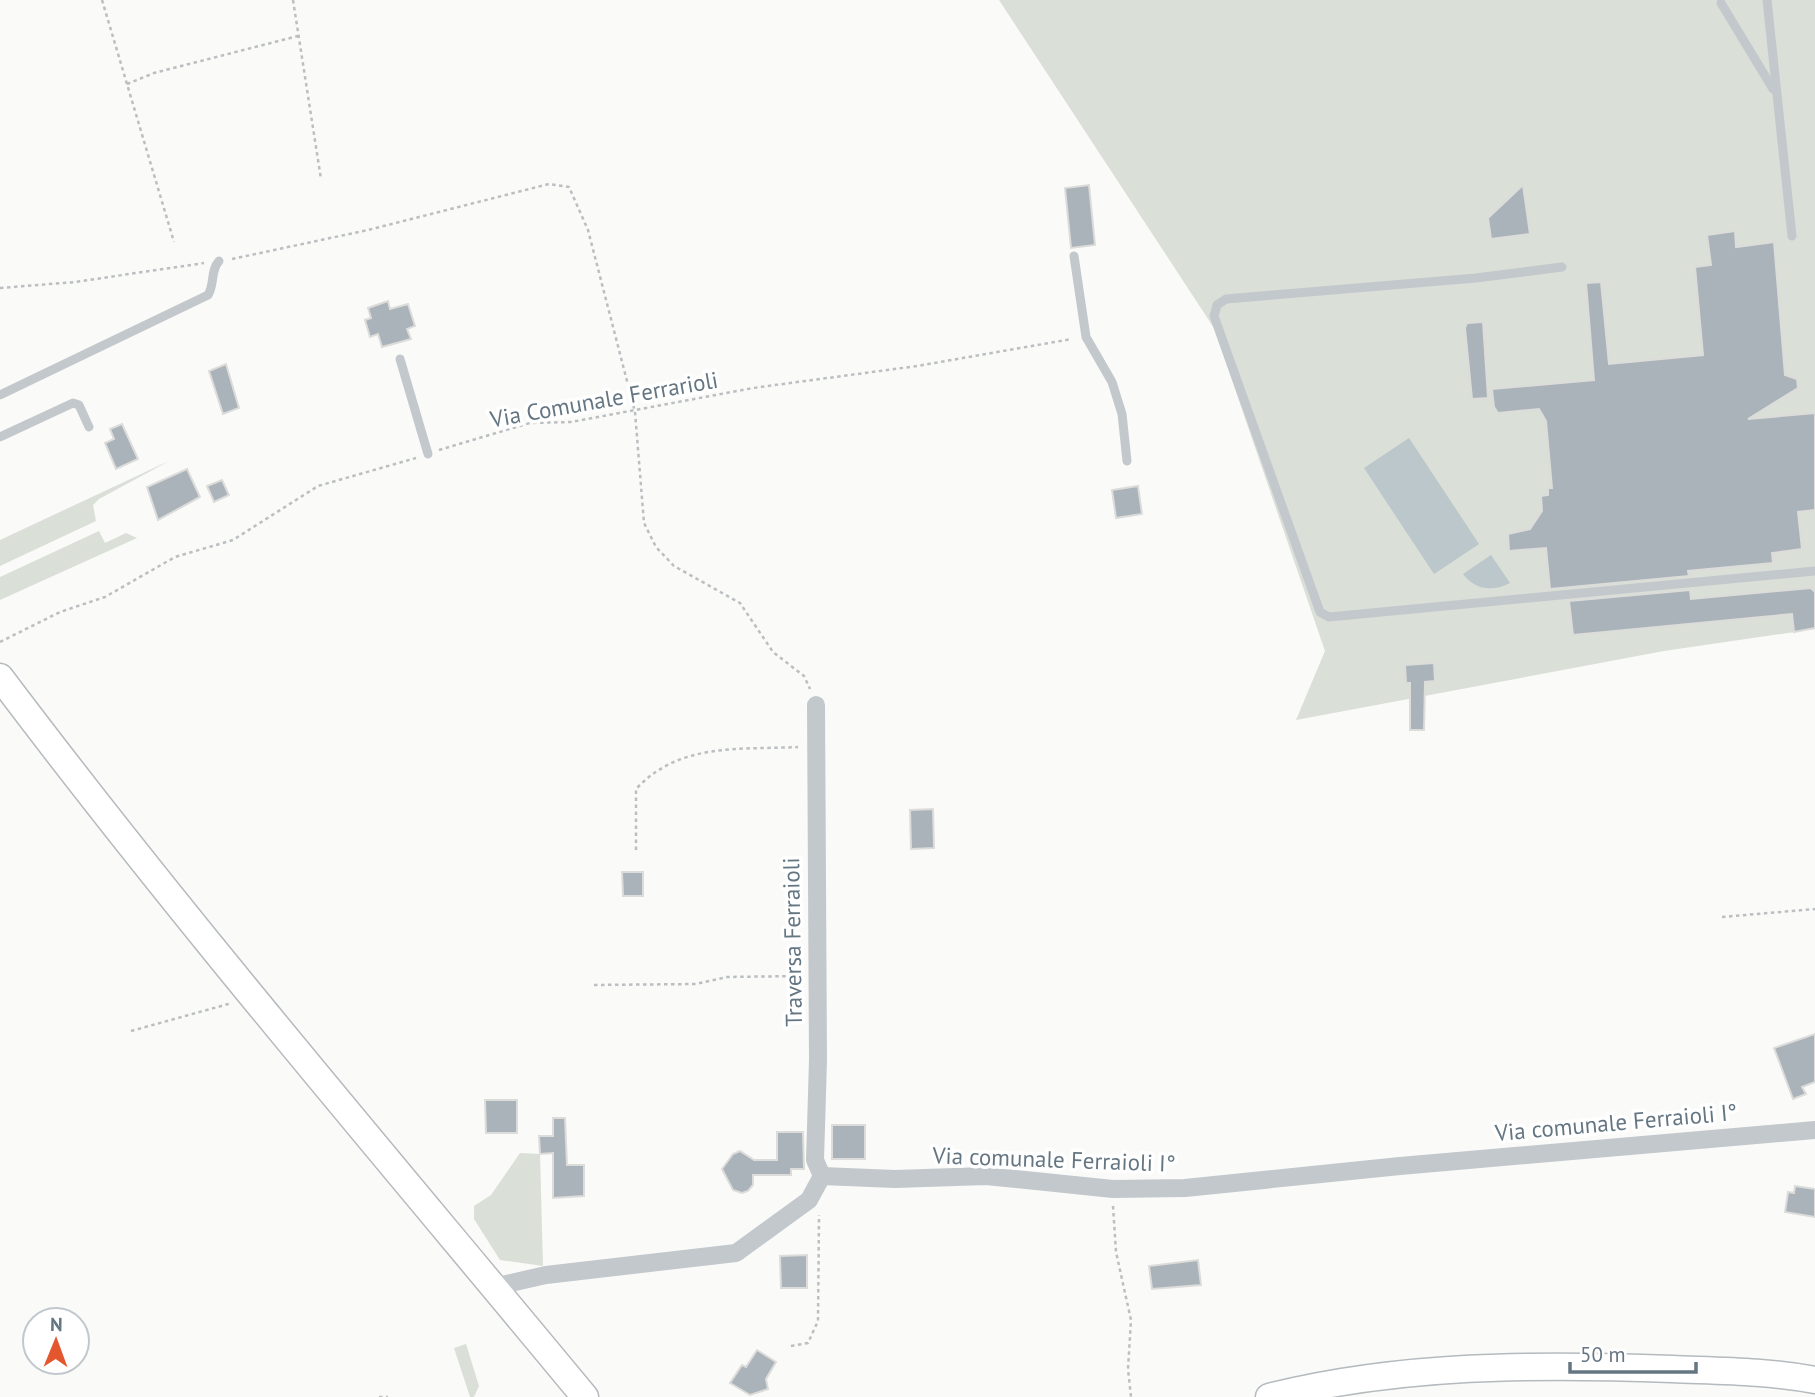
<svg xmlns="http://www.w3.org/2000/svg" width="1815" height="1397" font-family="'PT Sans',sans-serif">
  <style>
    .green { fill: #dadfd7 }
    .water { fill: #bbc7cb }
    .building { fill: #aab3b9; stroke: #dcdcda; stroke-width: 2 }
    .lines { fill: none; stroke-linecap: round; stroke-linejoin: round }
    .primary-casing { stroke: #b5babe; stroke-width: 29 }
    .path { stroke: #bbbfc2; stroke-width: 2.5; stroke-dasharray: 3.5 3.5; stroke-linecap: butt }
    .service { stroke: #c3c8cc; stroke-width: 9 }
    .minor { stroke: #c3c8cc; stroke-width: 18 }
    .primary { stroke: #fff; stroke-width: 26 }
    .labels { text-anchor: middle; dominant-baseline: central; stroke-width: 7; stroke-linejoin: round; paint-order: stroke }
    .street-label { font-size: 23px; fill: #657683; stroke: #fff }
  </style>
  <rect width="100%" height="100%" fill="#fafaf8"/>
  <g class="green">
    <path d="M999,0h816v629l-151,22 -368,69 29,-69 -111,-323z"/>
    <path d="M171,460l-72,39 -6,6 3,16 -96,45v-26z"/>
    <path d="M99,531l6,12 21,-10 11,5 -137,62v-23z"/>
    <path d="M520,1153l20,1 3,112 -43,-6 -26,-41v-13l17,-11z"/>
    <path d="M466,1344l13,42 -5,11h-4l-16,-49z"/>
  </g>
  <g class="water">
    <path d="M1409,438l70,106 -45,30 -70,-106z"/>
    <path d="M1491,555l19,28c-17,9 -35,7 -47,-9z"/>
  </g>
  <g class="building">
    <path d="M1089,185l6,60 -24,3 -6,-60z"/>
    <path d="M1523,185l7,49 -39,5 -3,-21z"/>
    <path d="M1735,231l1,16 38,-5 11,133 12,4 1,9 -50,31 67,-6v97l-17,2 4,37 -30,4 1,10 -85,8 1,5 -139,13 -4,-41 -37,3 -1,-17 22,-5 12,-18 -1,-15 7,-1v-7h4l-6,-67 -7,-12 -41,4 -4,-6 -2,-18 102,-9 -8,-97 15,-1 8,82 94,-9 -8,-88 16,-2 -4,-30z"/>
    <path d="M388,301l2,8 18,-5 7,22 -8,3 4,10 -29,8 -4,-13 -8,3 -5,-17 6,-2 -3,-10z"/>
    <path d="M1483,322l5,76 -16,1 -7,-71 2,-5z"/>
    <path d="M226,364l13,44 -16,6 -14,-43z"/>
    <path d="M122,424l16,35 -22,10 -11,-26 9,-4 -4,-10z"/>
    <path d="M187,469l13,28 -42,23 -11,-33z"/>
    <path d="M222,480l7,15 -15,7 -7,-16z"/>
    <path d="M1138,486l4,28 -26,4 -4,-28z"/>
    <path d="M1811,588l4,4v36l-21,4 -2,-18 -219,21 -4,-34 121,-11 1,9z"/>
    <path d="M1434,663l1,18 -10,1 -1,48h-14v-47h-4l-1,-18z"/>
    <path d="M933,809l1,39 -23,1 -1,-39z"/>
    <path d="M622,872h21v24h-20z"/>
    <path d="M1815,1034v48l-13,5 4,7 -13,5 -19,-51z"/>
    <path d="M485,1100h32v33h-31z"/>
    <path d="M553,1118h12l2,47h17v31l-31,2v-45l-13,1 -1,-18h14z"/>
    <rect x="832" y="1125" width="33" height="34"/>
    <path d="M777,1132h26l1,37h-13v6h-38v10l-5,6 -6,2 -9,-3 -11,-21 11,-15 7,-3 14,9h23z"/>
    <path d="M1795,1186l20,3v28l-30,-5 3,-20 6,1z"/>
    <path d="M807,1255v33h-26l-1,-32z"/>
    <path d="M1198,1260l3,25 -49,4 -3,-23z"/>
    <path d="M757,1350l19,12 -10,17 2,10 -18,6 -20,-12 12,-18 4,2z"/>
  </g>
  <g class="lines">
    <defs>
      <g id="primary">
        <path d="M0,677c186,247 388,482 585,720"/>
        <path d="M1269,1397c131,-33 269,-33 403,-28 47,2 96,2 143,11"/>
      </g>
    </defs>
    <use href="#primary" class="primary-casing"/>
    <g class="path">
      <path d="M102,0l72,242"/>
      <path d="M293,0l28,179"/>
      <path d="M127,84l27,-11 144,-37"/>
      <path d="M232,259l136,-29 181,-46 20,3 19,43 47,182 9,111 12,24 18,19 66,37 33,49 31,24 6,13"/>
      <path d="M0,288l75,-6 129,-19"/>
      <path d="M439,450l91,-27 41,-1 182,-34 164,-22 155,-27"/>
      <path d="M0,642l60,-30 45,-15 70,-40 58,-17 85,-54 98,-28"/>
      <path d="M636,850v-61c44,-47 103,-39 162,-42"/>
      <path d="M1722,917l93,-8"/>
      <path d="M594,985l102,-1 31,-7 72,-1"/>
      <path d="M131,1031l101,-28"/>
      <path d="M1113,1206l3,46 15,68 -3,49 3,28"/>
      <path d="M791,1346l17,-3 10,-22 1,-106"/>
      <path d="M379,1397h9"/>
    </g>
    <g class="service">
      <path d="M1767,0l25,236"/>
      <path d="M1721,3l52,86"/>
      <path d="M1074,256l12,81 26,45 10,32 5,47"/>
      <path d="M1562,267l-86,11 -250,21 -9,6 -3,11 106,296 9,5 486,-46"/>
      <path d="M400,359l28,95"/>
      <path d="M0,395l208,-100c7,-11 2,-24 11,-34"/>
      <path d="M0,437l73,-34 6,2 10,22"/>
    </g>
    <g class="minor">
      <path d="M816,705l2,355 -3,100 7,16"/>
      <path d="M493,1287l53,-12 190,-22 73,-53 13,-24 73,3 91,-3 127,13 72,-1 215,-22 415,-36"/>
    </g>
    <use href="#primary" class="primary"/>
  </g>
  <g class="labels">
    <g class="street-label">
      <text transform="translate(604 399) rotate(-10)">Via Comunale Ferrarioli</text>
      <text transform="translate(792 942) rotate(-91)">Traversa Ferraioli</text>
      <text transform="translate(1616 1122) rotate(-5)">Via comunale Ferraioli I°</text>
      <text transform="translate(1054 1159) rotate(2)">Via comunale Ferraioli I°</text>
    </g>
  </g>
  <g transform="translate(56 1341) rotate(1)"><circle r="33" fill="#ffffff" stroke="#c1c8cd" stroke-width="2"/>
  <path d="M0-5L12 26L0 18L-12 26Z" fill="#e4572e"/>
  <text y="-10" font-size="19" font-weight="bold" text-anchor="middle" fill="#657683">N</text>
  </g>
  <path d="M1570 1362v10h126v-10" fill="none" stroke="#657683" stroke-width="3.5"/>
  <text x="1580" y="1362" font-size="21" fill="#657683" stroke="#ffffff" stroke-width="5" paint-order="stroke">50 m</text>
</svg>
